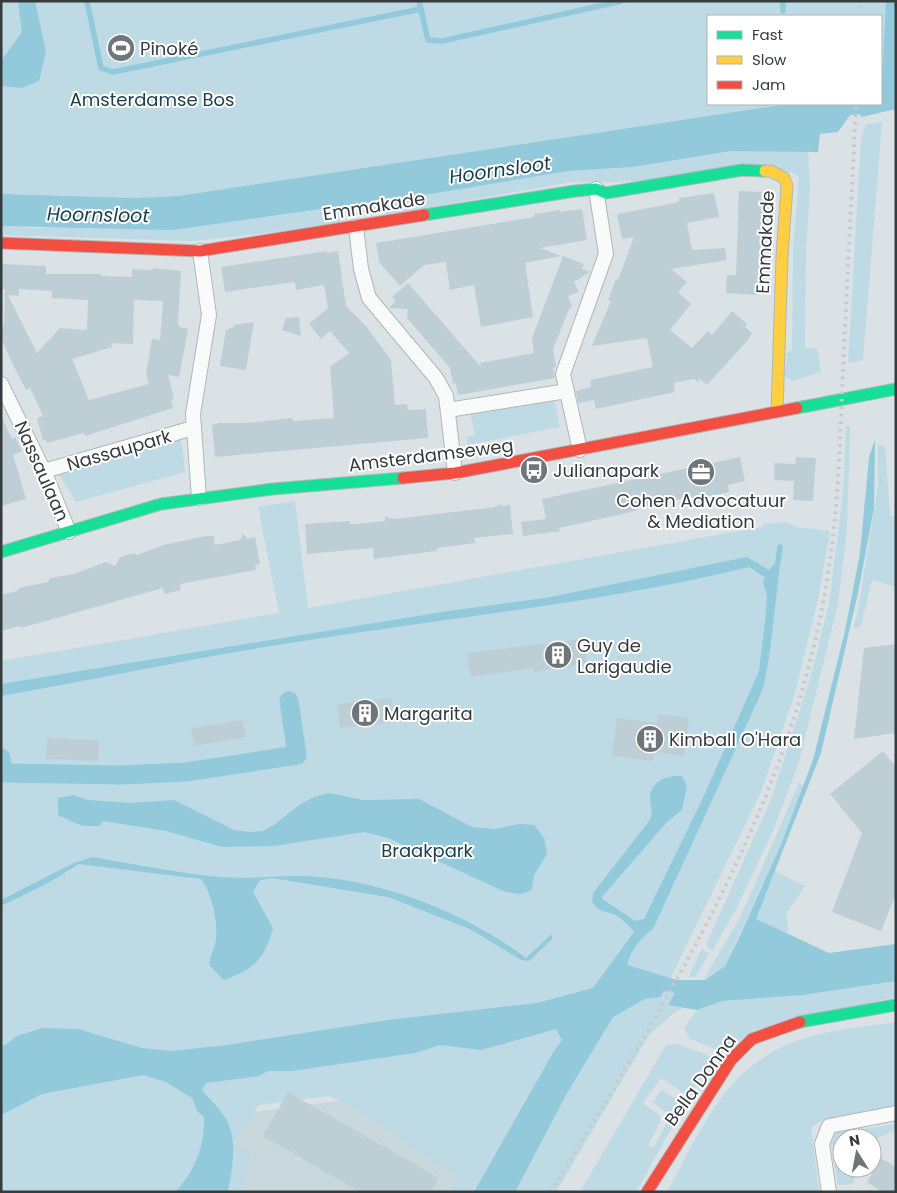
<svg xmlns="http://www.w3.org/2000/svg" width="897" height="1193" font-family="Poppins,sans-serif">
  <style>
    .built { fill: #c8d8dd }
    .green { fill: #bedae4 }
    .water { fill: #92c9db }
    .lines { fill: none; stroke-linecap: round; stroke-linejoin: round }
    .stream { stroke: #92c9db; stroke-width: 5.5 }
    .canal { stroke: #92c9db; stroke-width: 19 }
    .building { fill: #bdcfd5; fill-rule: evenodd }
    .street-casing { stroke: #b1b7ba; stroke-width: 16 }
    .fast-casing { stroke: #b1b7ba; stroke-width: 13 }
    .slow-casing { stroke: #b1b7ba; stroke-width: 13 }
    .jam-casing { stroke: #b1b7ba; stroke-width: 13 }
    .street { stroke: #f9fbfb; stroke-width: 14 }
    .fast { stroke: #16e098; stroke-width: 11 }
    .slow { stroke: #ffcf43; stroke-width: 11 }
    .jam { stroke: #f24e42; stroke-width: 11 }
    .rail { stroke: #c7c9ca; stroke-width: 4; stroke-dasharray: 2.5 5; stroke-linecap: butt }
    .labels { text-anchor: middle; dominant-baseline: central; stroke-width: 4; stroke-linejoin: round; paint-order: stroke }
    .poi-label { font-size: 18px; fill: #363b3d; stroke: #fff; text-anchor: start }
    .park-label { font-size: 18px; fill: #1d404b; stroke: #fff }
    .street-label { font-size: 18px; fill: #363b3d; stroke: #fff }
    .water-label { font-size: 19px; font-style: italic; fill: #1a3d48; stroke: #fff }
  </style>
  <rect width="100%" height="100%" fill="#dae2e5"/>
  <path class="built" d="M344,1100l164,92h-278l8,-78z"/>
  <g class="green">
    <path d="M1,1h885l-2,80 -3,2v-67h-173v88h80l-610,92 -41,2 -136,-4z"/>
    <path d="M882,122l-19,238 -15,3 13,-224 5,-15z"/>
    <path d="M731,151h77l2,35 -4,65 -1,97 12,1 4,23 -29,9 -7,-5 2,-23 5,-3 1,-100 6,-73 -8,-5 -175,10h-44l-186,33 -9,-14 191,-30 65,-4z"/>
    <path d="M340,207v15l-73,11 -74,8 -192,-6v-9l37,2 230,-11z"/>
    <path d="M554,398l6,29 -93,18v-8l8,-2 -5,-24z"/>
    <path d="M846,426h4l-3,103 -9,74 -39,159 -26,69 -37,78 -24,42 -6,-6 65,-146 40,-123 18,-73 14,-110z"/>
    <path d="M181,437l4,35 -109,30 -18,-29z"/>
    <path d="M878,445l7,1 5,69 6,5v67l-24,-7 -11,46 -8,2 5,-17 20,-125z"/>
    <path d="M295,501l13,107 454,-81 1,-3 24,-2 9,5 34,4 -11,64 -24,98 -34,99 -91,187 -34,24 9,-4 15,-2 4,-6 12,2 -7,12 14,3 -8,4 -26,23 -93,157h-41l2,-4 -31,-17 -12,21h-23l7,-15 -100,-68 -29,-13 -70,9 -26,38 19,8 -11,41h-13l6,-38 -7,-33 -32,71h-194v-531l278,-48 -21,-106z"/>
    <path d="M799,783l5,3 -24,61 -55,119 -22,14 38,-64z"/>
    <path d="M775,871l30,15 -18,26 1,22 -33,-14z"/>
    <path d="M702,949l7,5 -14,23h-5v-4z"/>
    <path d="M896,981v16l-142,33 -31,22 -33,-13 -6,-11 13,-18 25,-9 81,-6z"/>
    <path d="M896,1022v84l-74,14 -11,8 8,64h-152c41,-74 63,-137 153,-158 25,-6 51,-8 76,-12z"/>
    <path d="M676,1044l40,14 -27,38 -28,-18 -18,25 17,13v6l-12,24 6,2 15,-30 -1,-4 -15,-12 8,-12 24,14 -49,88h-56l86,-147z"/>
    <path d="M896,1124v5l-24,12v-3h-13l-2,-8z"/>
    <path d="M836,1130l8,1 4,7h-6v30h14l-3,16 -15,1 -6,-43z"/>
  </g>
  <g class="water">
    <path d="M18,1h17l11,51 -7,29 -17,7 -21,-2v-25l21,-29z"/>
    <path d="M886,1h10v108l-35,8 -1,-3 -10,1 -12,17 -18,2 -2,18 -87,-1 -98,16 -65,4 -138,23 -258,36 -171,-4v-32l136,4 41,-2 610,-92h93z"/>
    <path d="M875,440l-1,68 -16,85 -37,160 -65,166 73,34 67,-9v37l-93,14 -81,6 -25,9 -29,-5 7,-12 -11,-2 -4,6 -15,2 -32,18 -46,76 -52,99h-41l80,-141 8,-11 -6,-11 -75,21 -41,-5 -25,8 -123,18h-24l-9,5 -53,7 -4,7c8,10 20,20 25,31 11,22 5,48 1,71h-53c20,-20 30,-47 29,-75l-7,-6 -5,-13 -26,-16 -23,-7 -101,19 -41,21v-67l16,-12 25,-8 36,1 64,19 30,3 55,-6 161,-25 149,-17 56,-15 41,-56c-4,-5 -11,-13 -18,-17 -10,-4 -19,-3 -24,-14l1,-8 57,-73c3,-8 1,-11 0,-19 -1,-19 15,-26 32,-25l5,10 -5,24 -16,13 -65,75 34,23 9,-2 59,-121 56,-127 6,-49 2,-27 -4,-13 2,-5 -16,-10c-151,37 -306,51 -459,76 -97,15 -192,36 -289,53v-12l447,-73 97,-13 202,-41 22,13 7,-8 2,-9 3,3 -11,95 -7,38 -110,240c-11,8 -23,21 -26,36l50,15h28l20,-14 13,-26 42,-93 33,-87 32,-129 15,-78 9,-96z"/>
    <path d="M330,793l33,7 56,-1 53,28 23,2 24,-5 15,1 10,13 3,16 -13,21 -2,14c-10,7 -17,5 -29,2l-115,-53 -24,-6 -90,14 -52,1 -56,-16 -63,-10 -4,5h-17l-24,-11v-17l16,-3 14,5 42,3 44,-3 60,30 16,2 13,-1 11,-6 25,-20 15,-8z"/>
    <path d="M92,857c42,7 85,16 128,20 27,2 56,-1 84,-1 76,3 161,36 222,82l26,-24v5l-23,22 -8,-1 -51,-31 -82,-32 -116,-19 -12,2 -7,12 20,36c-9,32 -19,41 -49,52l-15,-15c1,-9 6,-17 7,-26 2,-18 -4,-46 -15,-60l-122,-15 -31,19 -47,23v-6l73,-37z"/>
  </g>
  <g class="lines">
    <g class="stream">
      <path d="M87,1l14,67 12,4 308,-63"/>
      <path d="M419,1l9,39 14,1 180,-40"/>
      <path d="M783,11v-10"/>
      <path d="M778,561l2,-14"/>
    </g>
    <path class="canal" d="M1,758l3,15 117,2 65,-3 111,-17 -8,-54"/>
  </g>
  <g class="building">
    <path d="M739,191l23,1 -1,7h2l-5,96 -32,-2 1,-18h9z"/>
    <path d="M714,193l5,24 -32,6 5,27 33,-2 2,12 -56,9 16,13 -9,10 13,12 -21,26 22,18 16,-17 4,4 20,-24 15,13 -2,3 7,6 -5,8 -40,44 -7,-6 -2,3 -4,-3 -20,4 1,9 -79,17 -2,-9 -16,3 -2,-12 15,-4 -1,-7 63,-13 -6,-29 -55,8 19,-45 -3,-1 8,-21 2,1 16,-43 -12,2 -5,-25 58,-11 4,-2v-3z"/>
    <path d="M582,209l5,31 -47,8 21,8 -36,7 8,54 -52,10 -7,-42 -24,5 -4,-28 -22,3 -24,21 -21,-24 -3,-19 158,-26v-3l26,-4v2z"/>
    <path d="M327,251v2l11,-2 8,55 20,20 25,34 4,45 12,-1 1,6 18,-1 2,29 -213,19 -3,-32 6,-2h29l45,-5 1,3 41,-3 -4,-51 19,-14 -19,-22 -9,8 -12,-15 19,-16 -4,-23 -28,5 -1,-8 -70,10 -4,-25z"/>
    <path d="M563,256l21,8 -2,5 8,3 -16,10 5,10 -11,4 4,11 -3,2 -16,40 3,18 -3,1 2,10 -97,17 -2,-12 -3,1 -3,-16 -43,-50 1,-9 -19,-1 7,-7 -4,-4 16,-14 73,84 -1,-4 54,-10 -2,-15z"/>
    <path d="M1,264l45,2v8h55v2l31,1v-8l21,1v-2l28,3 -3,53 2,3 8,2 -9,48 -11,-2 6,24 -3,1 2,8 -88,28 -1,-3 -37,10 -1,-3 -3,1 -6,-23 6,-2 -13,-28 -4,2 -12,-23 -13,-29v-10l3,-2 1,-37h-4zM19,289l33,2v7l36,2 -1,30 -27,-2 -23,25 -29,-58 11,1zM134,300l29,1 -3,39 -8,-1 -6,35 3,10 -60,16 -17,-41 40,-12 -1,-4 22,1z"/>
    <path d="M299,317l2,19 -19,-6 4,-12z"/>
    <path d="M254,322l-8,48 -26,-4 6,-36h3v-3l4,1 1,-3z"/>
    <path d="M1,416l11,23 3,-2 7,14 -9,4 13,44 -25,7z"/>
    <path d="M740,457l5,24 -17,4 1,7 -37,8v-3l-54,11v2l-15,4 -64,14 1,3 -37,5 -2,-14 25,-3 -4,-20z"/>
    <path d="M796,457l20,1 -3,43 -20,-1 1,-19 -20,-1v-17l21,1z"/>
    <path d="M499,504l3,2 8,-1 3,29 -39,4 1,5 -38,5v3l-63,8 -1,-11 -66,6 -2,-30 45,-3v3h5l30,-3v-5l10,3 100,-12z"/>
    <path d="M243,534l5,5 7,-2 5,27 -5,1 1,5 -76,14 1,6 -17,4 -1,-6 -142,40 -1,-2 -19,5v-36l16,-4 2,-3 29,-6 2,-4 24,-4 32,-12 9,4 5,-9 14,-4 3,2 26,-10 43,-9h8l1,9 25,-5z"/>
    <path d="M583,639l4,25 -54,8v-4l-62,9 -4,-24z"/>
    <path d="M896,644v89l-42,6 10,-91z"/>
    <path d="M391,698l2,24 -53,6 -3,-24z"/>
    <path d="M658,714l31,4 -5,38 -30,-4 -1,9 -41,-5 5,-38 40,5z"/>
    <path d="M242,720l4,17 -52,9 -3,-18z"/>
    <path d="M47,738l52,2 -1,21 -52,-2z"/>
    <path d="M883,751l13,16v127l-15,37 -49,-19 30,-79 -32,-39z"/>
    <path d="M288,1092l151,86 -8,14h-71l-97,-56z"/>
    <path d="M879,1157l17,10v25h-14l-15,-10 5,-8 -3,-2z"/>
  </g>
  <g class="lines">
    <defs>
      <g id="street">
        <path d="M356,227l5,42 8,29 67,80 10,18 9,77"/>
        <path d="M1,384l43,87 25,61"/>
        <path d="M448,410l119,-19"/>
        <path d="M580,450l-17,-76 43,-120 -10,-65"/>
        <path d="M44,471l149,-43"/>
        <path d="M199,498l-6,-84 16,-99 -9,-64"/>
        <path d="M829,1192l-7,-48 7,-18 67,-13"/>
      </g>
      <g id="fast">
        <path d="M424,215l151,-24 21,-2 10,4 136,-23 23,1"/>
        <path d="M797,408l99,-19"/>
        <path d="M1,552l160,-48 112,-15 130,-11"/>
        <path d="M800,1022l96,-17"/>
      </g>
      <path id="slow" d="M765,171h6l13,7 3,8 -5,70 -5,155"/>
      <g id="jam">
        <path d="M1,243l199,8 224,-36"/>
        <path d="M403,478l52,-5 342,-65"/>
        <path d="M647,1192l84,-132 21,-21 48,-17"/>
      </g>
    </defs>
    <use href="#street" class="street-casing"/>
    <use href="#fast" class="fast-casing"/>
    <use href="#slow" class="slow-casing"/>
    <use href="#jam" class="jam-casing"/>
    <use href="#street" class="street"/>
    <use href="#fast" class="fast"/>
    <use href="#slow" class="slow"/>
    <use href="#jam" class="jam"/>
    <g class="rail">
      <path d="M861,16v-15"/>
      <path d="M551,1192c119,-197 245,-393 278,-625 10,-65 11,-132 14,-197 4,-89 9,-178 13,-266"/>
    </g>
  </g>
  <defs>
    <symbol id="stadium-disc" viewBox="-11 -11 22 22"><circle r="9.5" fill="#6f7578" stroke="#fff"/><path d="M0-5a6.5 5 0 1 0 0 10a6.5 5 0 1 0 0-10ZM-3.5-1.8h7v3.6h-7Z" fill="#fff"/></symbol>
    <symbol id="bus-disc" viewBox="-11 -11 22 22"><circle r="9.5" fill="#6f7578" stroke="#fff"/><path d="M-5-6H5V4H4V6H2V4H-2V6H-4V4H-5ZM-3.5-4V0h7V-4ZM-3.5 1.2v1.5H-2V1.2ZM2 1.2v1.5H3.5V1.2Z" fill="#fff"/></symbol>
    <symbol id="office-disc" viewBox="-11 -11 22 22"><circle r="9.5" fill="#6f7578" stroke="#fff"/><path d="M-6-3h4V-5.5h4V-3h4V5H-6ZM-1-4.5V-3h2v-1.5ZM-6 0V1H6V0Z" fill="#fff"/></symbol>
    <symbol id="building-disc" viewBox="-11 -11 22 22"><circle r="9.5" fill="#6f7578" stroke="#fff"/><path d="M-4-6H4V6H1V3H-1V6H-4ZM-2.5-4.3h1.7v1.8h-1.7ZM.8-4.3h1.7v1.8H.8ZM-2.5-1h1.7V.8h-1.7ZM.8-1h1.7V.8H.8Z" fill="#fff"/></symbol>
  </defs>
  <g fill-rule="evenodd">
    <use href="#stadium-disc" x="105" y="32" width="32" height="32"/>
    <use href="#bus-disc" x="518" y="454" width="32" height="32"/>
    <use href="#office-disc" x="685" y="456" width="32" height="32"/>
    <use href="#building-disc" x="542" y="639" width="32" height="32"/>
    <use href="#building-disc" x="349" y="697" width="32" height="32"/>
    <use href="#building-disc" x="634" y="723" width="32" height="32"/>
  </g>
  <g class="labels">
    <g class="poi-label">
      <text x="140" y="48">Pinoké</text>
      <text x="553" y="470">Julianapark</text>
      <text x="701" y="500" text-anchor="middle">Cohen Advocatuur<tspan x="701" dy="21">&amp; Mediation</tspan></text>
      <text x="577" y="645">Guy de<tspan x="577" dy="21">Larigaudie</tspan></text>
      <text x="384" y="713">Margarita</text>
      <text x="669" y="739">Kimball O'Hara</text>
    </g>
    <g class="park-label">
      <text x="152" y="99">Amsterdamse Bos</text>
      <text x="427" y="850">Braakpark</text>
    </g>
    <g class="street-label">
      <text transform="translate(374 206) rotate(-9)">Emmakade</text>
      <text transform="translate(765 242) rotate(-87)">Emmakade</text>
      <text transform="translate(119 450) rotate(-16)">Nassaupark</text>
      <text transform="translate(431 455) rotate(-7)">Amsterdamseweg</text>
      <text transform="translate(42 471) rotate(66)">Nassaulaan</text>
      <text transform="translate(700 1080) rotate(-54)">Bella Donna</text>
    </g>
    <g class="water-label">
      <text transform="translate(500 170) rotate(-8)">Hoornsloot</text>
      <text transform="translate(98 215) rotate(1)">Hoornsloot</text>
    </g>
  </g>
  <rect width="897" height="1193" fill="none" stroke="#363b3d" stroke-width="5"/>
  <rect x="707" y="15" width="175" height="90" fill="#ffffff" stroke="#afb1b1"/>
  <rect x="717" y="31" width="25" height="8" fill="#16e098" stroke="#afb1b1"/>
  <text x="752" y="40" font-size="15" fill="#363b3d">Fast</text>
  <rect x="717" y="56" width="25" height="8" fill="#ffcf43" stroke="#afb1b1"/>
  <text x="752" y="65" font-size="15" fill="#363b3d">Slow</text>
  <rect x="717" y="81" width="25" height="8" fill="#f24e42" stroke="#afb1b1"/>
  <text x="752" y="90" font-size="15" fill="#363b3d">Jam</text>
  <g transform="translate(857 1153) rotate(349)"><circle r="24" fill="#ffffff" stroke="#afb1b1"/>
  <path d="M0-4L9 19L0 12L-9 19Z" fill="#6f7578"/>
  <text y="-8" font-size="14" font-weight="bold" text-anchor="middle" fill="#363b3d">N</text>
  </g>
</svg>
